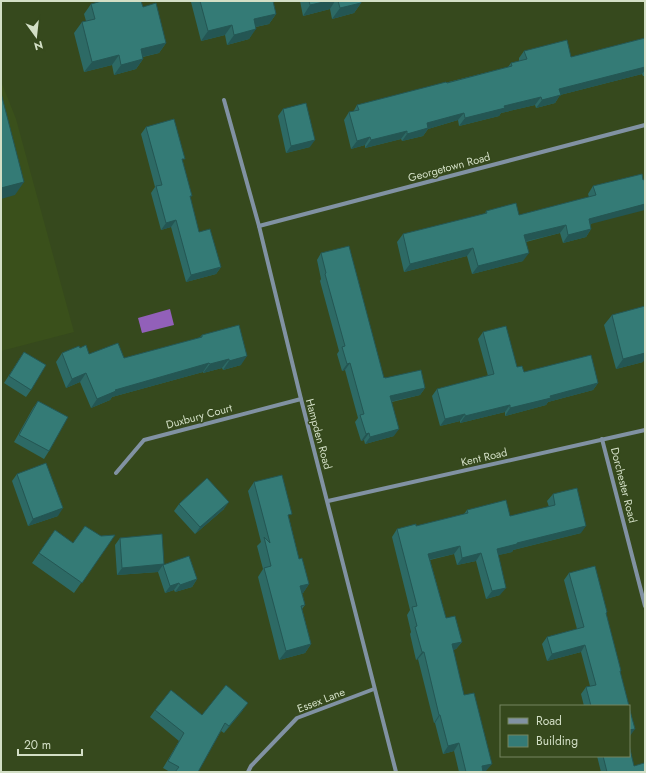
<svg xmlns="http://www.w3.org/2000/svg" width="646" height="773" font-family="Jost,sans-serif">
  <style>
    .built { fill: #3a501b }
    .water { fill: #9260b9 }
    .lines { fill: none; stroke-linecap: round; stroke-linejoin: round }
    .minor { stroke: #8192a3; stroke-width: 4 }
    .wall { fill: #2d6a65 }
    .shaded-wall { fill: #245653 }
    .building { fill: #347b76; stroke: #245653 }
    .labels { text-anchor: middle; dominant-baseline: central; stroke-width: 3; stroke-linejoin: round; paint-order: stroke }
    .street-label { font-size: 11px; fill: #d3dfc6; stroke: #36491d }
  </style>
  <rect width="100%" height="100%" fill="#36491d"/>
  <path class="built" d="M1,81l15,38 58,213 -73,19z"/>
  <path class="water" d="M170,309l4,16 -32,8 -4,-15z"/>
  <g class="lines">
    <g class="minor">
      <path d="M224,100l35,126 42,173 95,373"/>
      <path d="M259,226l386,-101"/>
      <path d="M602,439l43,167"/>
      <path d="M116,473l28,-33 157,-41"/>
      <path d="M328,501l317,-71"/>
      <path d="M248,772l3,-6 46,-48 77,-29"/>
    </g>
  </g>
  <g class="wall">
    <path d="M192,1h81l3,13 -7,10 -13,3 -7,12 -22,6 -2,-10 -24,6 -10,-39z"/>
    <path d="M300,1h61v2l-7,10 -22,6 -2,-10 -27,7z"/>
    <path d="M91,4l52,3 23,36 -7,10 -16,4v2l-7,10 -22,6 -2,-10 -28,7 -10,-39 8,-11 4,-1 -2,-7z"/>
    <path d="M645,38v38h-2l-1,-2 -82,21 -5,8 -19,5 -1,-3 -34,8 -2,3 -40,10 -1,-6 -30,9 -5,7 -21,5 -1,-2 -36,9v-3l-14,4 -7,-29 5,-8h4l4,-7 151,-38 3,-4 8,-2v-3l5,-7 47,6z"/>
    <path d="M283,109l27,38 -24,6 -8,-37z"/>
    <path d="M146,127l37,35 7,36 9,34 22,35 -5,7 -30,8 -15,-55 -10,3 -10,-37 4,-6 -14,-53z"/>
    <path d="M642,174l-52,51 1,4 -5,8 -23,6 -3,-10 -34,9 -3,19 -51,13 -5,-18 -63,16 -7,-30 6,-8 82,-20 1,-3 33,4 70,-18 -1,-3 5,-8z"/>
    <path d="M321,253l63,125 41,10 -5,7 -28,7 2,34 -29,8 -1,-4 -3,1 -6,-19 3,-4 -13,-48 -3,1 -5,-17 2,-3 -19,-70 1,-2 -4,-19z"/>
    <path d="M612,315l31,47 -27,7 -12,-44z"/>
    <path d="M483,332l34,35 7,5 74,11 -5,7 -45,12 -2,3 -41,11v-4l-45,11v-2l-20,5 -8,-30 5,-7 51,-13 -10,-37z"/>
    <path d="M202,335l39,30 -18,5 -1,-2 -19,5v-1l-91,25 -2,3 -19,8 -11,-26 -14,6 -10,-26 6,-9 18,-5 9,6 35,4 75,-20z"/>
    <path d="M24,352l7,38 -5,7 -22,-14z"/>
    <path d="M38,401l11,50 -5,8 -30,-17 19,-34z"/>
    <path d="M17,474l41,42 -30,10 -16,-45z"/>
    <path d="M254,482l35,36 10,41 10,25 -6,9h-1l3,12 -3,4 9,35 -6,9 -26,7 -21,-83 5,-8 -6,-23 4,-4 -13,-51z"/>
    <path d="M553,494l28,39 -68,17 -1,2 -14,3 2,40 -14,4 -10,-38 -19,4 -3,-11 -24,6 16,58 16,24 -6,7 -3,1 11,45 22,76 -3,1h-24l-5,-21 -11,3 -8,-31h-1l-16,-64 -2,1 -6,-26 1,-2 -4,-17 3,-5 -18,-73 5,-8 19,-3 48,-12 3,-4 43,6 39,-9 -2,-6z"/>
    <path d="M179,504l45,5 -29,25 -21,-23z"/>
    <path d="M55,530l18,13 28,-7 14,-1 -41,58 -42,-30z"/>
    <path d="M120,538l44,27 33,14 -5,8 -17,5 -1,-2 -9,3 -7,-21 -41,3 -2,-30z"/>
    <path d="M569,573l38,39 -1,2 15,57 -1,1 9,34h-45l-3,-12 5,-7 4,-1 -9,-34 -34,9 -5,-17 5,-7 30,-8 -13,-49z"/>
    <path d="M155,710l47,5 41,-5 -19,23 -3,-2 -23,41h-28l-7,-4 16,-27 -29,-24z"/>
    <path d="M597,756h32l5,10 11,6h-44z"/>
  </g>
  <g class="shaded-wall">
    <path d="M328,1h7l-5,8 -27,7 7,-11z"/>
    <path d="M361,3l-7,10 -22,6 8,-11z"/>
    <path d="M276,14l-7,10 -23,5 8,-10z"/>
    <path d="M232,25l-7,10 -24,6 7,-10z"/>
    <path d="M256,29l-7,10 -22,6 7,-10z"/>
    <path d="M166,43l-7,10 -26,6 8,-10z"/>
    <path d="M119,55l-7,10 -28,7 8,-10z"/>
    <path d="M143,59l-7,10 -22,6 7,-10z"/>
    <path d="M645,67v3l-3,4 -82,21 -5,8 -19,5 6,-8 17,-11z"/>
    <path d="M541,97l-6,8 -34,8 -2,3 -40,10 6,-8 39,-12z"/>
    <path d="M464,113l-6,7 -30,9 -5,7 -21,5 5,-7 20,-11z"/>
    <path d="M407,131l-6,8 -36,9 6,-8z"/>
    <path d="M370,137l-5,8 -14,4 6,-8z"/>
    <path d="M315,140l-5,7 -24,6 5,-7z"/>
    <path d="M24,182l-9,13 -14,4v-11z"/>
    <path d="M645,204v6l-62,16 6,-7z"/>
    <path d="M176,220l-5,7 -10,3 5,-7z"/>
    <path d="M566,225l-6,8 -41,10 5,-8z"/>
    <path d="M591,229l-5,8 -23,6 5,-8z"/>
    <path d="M473,248l-6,8 -63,16 6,-8z"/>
    <path d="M529,253l-6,8 -51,13 6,-8z"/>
    <path d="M221,267l-5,7 -30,8 5,-7z"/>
    <path d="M645,353v6l-2,3 -27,7 7,-10z"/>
    <path d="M247,356l-6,9 -18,5 6,-9z"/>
    <path d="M229,359l-7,9 -19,5 7,-9z"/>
    <path d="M209,363l-6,9 -91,25 -2,3 -19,8 6,-9 18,-9z"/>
    <path d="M350,363l-5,7 -3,1 5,-7z"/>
    <path d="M86,373l-6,9 -14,6 6,-9z"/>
    <path d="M598,383l-5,7 -45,12 -2,3 -41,11 5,-8 40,-12z"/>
    <path d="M425,388l-5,7 -35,8 5,-7z"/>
    <path d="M510,405l-5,7 -45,11 5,-7z"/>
    <path d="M465,414l-5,7 -20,5 5,-7z"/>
    <path d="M399,429l-5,7 -29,8 5,-7z"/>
    <path d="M369,433l-5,7 -3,1 5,-7z"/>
    <path d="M229,502l-5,7 -29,25 5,-7z"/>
    <path d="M63,508l-5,8 -30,10 5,-7z"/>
    <path d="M586,526l-5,7 -68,17 -1,2 -21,5 6,-8 20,-6z"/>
    <path d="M460,546l-6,8 -31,7 5,-7z"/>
    <path d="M481,553l-5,8 -19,4 5,-7z"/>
    <path d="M164,564l-1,1 -5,7 -41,3 5,-7z"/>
    <path d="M197,579l-5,8 -17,5 5,-7z"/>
    <path d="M179,583l-5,7 -9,3 5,-7z"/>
    <path d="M309,584l-6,9 -9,3 6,-10z"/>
    <path d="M506,588l-6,7 -14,4 6,-8z"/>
    <path d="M462,642l-6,7 -9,3 5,-8z"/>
    <path d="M311,644l-6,9 -26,7 7,-9z"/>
    <path d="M585,645l-4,7 -34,9 5,-7z"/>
    <path d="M422,652h2l-6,7 -2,1z"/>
    <path d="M248,703l-5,7 -19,23 5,-7z"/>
    <path d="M439,715h1l-5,8h-1z"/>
    <path d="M635,729l-5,7h-1v-6z"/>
    <path d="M459,743l-5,8 -11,3 5,-8z"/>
    <path d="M492,764l-6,7 -3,1 -1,-6z"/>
  </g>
  <g class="building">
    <path d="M102,1h39l2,6 13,-4 10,40 -25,6 2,10 -22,6 -2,-10 -27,7 -10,-40 13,-3 -4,-15z"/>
    <path d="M200,1h73l3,13 -22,5 2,10 -22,6 -2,-10 -24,6z"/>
    <path d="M309,1h19l-18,4z"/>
    <path d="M338,1h23v2l-21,5z"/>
    <path d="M645,38v29l-86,22 2,6 -19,5 -1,-3 -37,9 1,2 -40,10 -1,-5 -37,10 1,5 -21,6v-3l-36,9 -1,-3 -13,4 -8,-29 10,-2 -2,-5 89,-23 1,1 65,-17 -1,-3 16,-4 -3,-8 43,-11 4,17z"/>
    <path d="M1,93l23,89 -23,6z"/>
    <path d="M306,103l9,37 -24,6 -8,-37z"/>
    <path d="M174,119l11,40h-3l10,37h-2l9,36 11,-3 11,38 -30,8 -15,-55 -10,3 -10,-37 6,-1 -16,-58z"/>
    <path d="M642,174l1,6 2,-1v25l-56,15 2,10 -23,6 -2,-10 -42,10 5,18 -51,13 -5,-18 -63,16 -7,-30 84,-21 -1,-2 30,-8 3,12 77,-20 -3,-9z"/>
    <path d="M349,246l35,132 1,-1v1l36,-8 4,18 -35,8 9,33 -29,8 -1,-4 -3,1 -6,-19 4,-1 -14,-51 -3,1 -5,-17 3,-1 -20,-72 1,-1 -5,-20z"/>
    <path d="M645,306v47l-22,6 -11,-44z"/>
    <path d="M239,325l8,31 -18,5v-2l-19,5 -1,-1 -94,27 1,1 -19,8 -11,-26 -14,6 -10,-26 17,-7 1,2 6,-3 3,9 29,-11 6,15 78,-21v-2z"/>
    <path d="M506,326l11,41 5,-1 2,6 67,-17 7,28 -48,13 1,2 -41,10v-3l-45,11v-2l-20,5 -8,-30 57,-15 -11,-42z"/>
    <path d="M24,352l22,13 -15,25 -22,-14z"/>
    <path d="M38,401l30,16 -19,34 -30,-16z"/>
    <path d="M46,463l17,45 -30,11 -16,-45z"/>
    <path d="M282,475l10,39 -4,1 11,44 3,-1 7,26 -9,2 5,19 -4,1 10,38 -25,7 -22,-83 7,-2 -7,-29 6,6 -16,-61z"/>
    <path d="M207,478l22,24 -29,25 -21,-23z"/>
    <path d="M577,488l9,38 -69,17v1l-20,5 9,39 -14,3 -11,-38 -19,5 -2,-12 -32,8 18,64 9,-2 7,26 -10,2 12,51 10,-2 18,71 -10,2 1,6h-17l-7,-29 -11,3 -8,-31h-1l-15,-63h-2l-7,-25 2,-1 -5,-19 5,-1 -20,-77 19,-5v2l52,-13 -1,-3 39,-10 4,16 45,-11 -2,-11z"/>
    <path d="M85,526l16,10 14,-1 -33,48 -43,-30 16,-23 18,13z"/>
    <path d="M162,534l2,30 -42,4 -2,-30z"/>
    <path d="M189,556l8,23 -17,6 -1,-2 -9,3 -7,-21z"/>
    <path d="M595,566l12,46 -1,1 15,58h-1l9,35h-38l-5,-19 10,-2 -11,-40 -33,9 -5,-17 37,-10 -15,-54z"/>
    <path d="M226,685l22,18 -19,23 -4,-3 -27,49h-23l4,-5 -11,-6 16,-28 -29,-23 16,-20 31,25z"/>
    <path d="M629,707l6,22 -6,1z"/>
    <path d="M629,745l5,21 10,-3 1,3v6h-38l-4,-16h26z"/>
  </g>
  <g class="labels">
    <g class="street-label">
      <text transform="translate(449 167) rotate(-15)">Georgetown Road</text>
      <text transform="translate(199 416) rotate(-15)">Duxbury Court</text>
      <text transform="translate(319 434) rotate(75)">Hampden Road</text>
      <text transform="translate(484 457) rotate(-13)">Kent Road</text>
      <text transform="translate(624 485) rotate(76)">Dorchester Road</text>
      <text transform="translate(321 700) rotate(-21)">Essex Lane</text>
    </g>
  </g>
  <rect width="646" height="773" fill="none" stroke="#d3dfc6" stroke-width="4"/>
  <rect x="500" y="705" width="130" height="52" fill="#36491d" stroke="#758561"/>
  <rect x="508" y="718" width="20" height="6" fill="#8192a3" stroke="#758561"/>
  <text x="536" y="725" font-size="12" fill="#d3dfc6">Road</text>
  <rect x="508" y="735" width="20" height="12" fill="#347b76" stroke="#758561"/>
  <text x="536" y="745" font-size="12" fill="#d3dfc6">Building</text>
  <g transform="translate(36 36) rotate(165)" stroke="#36491d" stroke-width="3" paint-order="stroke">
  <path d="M0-3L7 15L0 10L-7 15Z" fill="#d3dfc6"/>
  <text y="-6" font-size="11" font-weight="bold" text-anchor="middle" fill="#d3dfc6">N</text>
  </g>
  <path d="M18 749v6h64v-6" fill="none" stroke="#d3dfc6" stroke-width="2"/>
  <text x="24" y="749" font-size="12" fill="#d3dfc6" stroke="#36491d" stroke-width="3" paint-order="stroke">20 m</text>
</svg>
